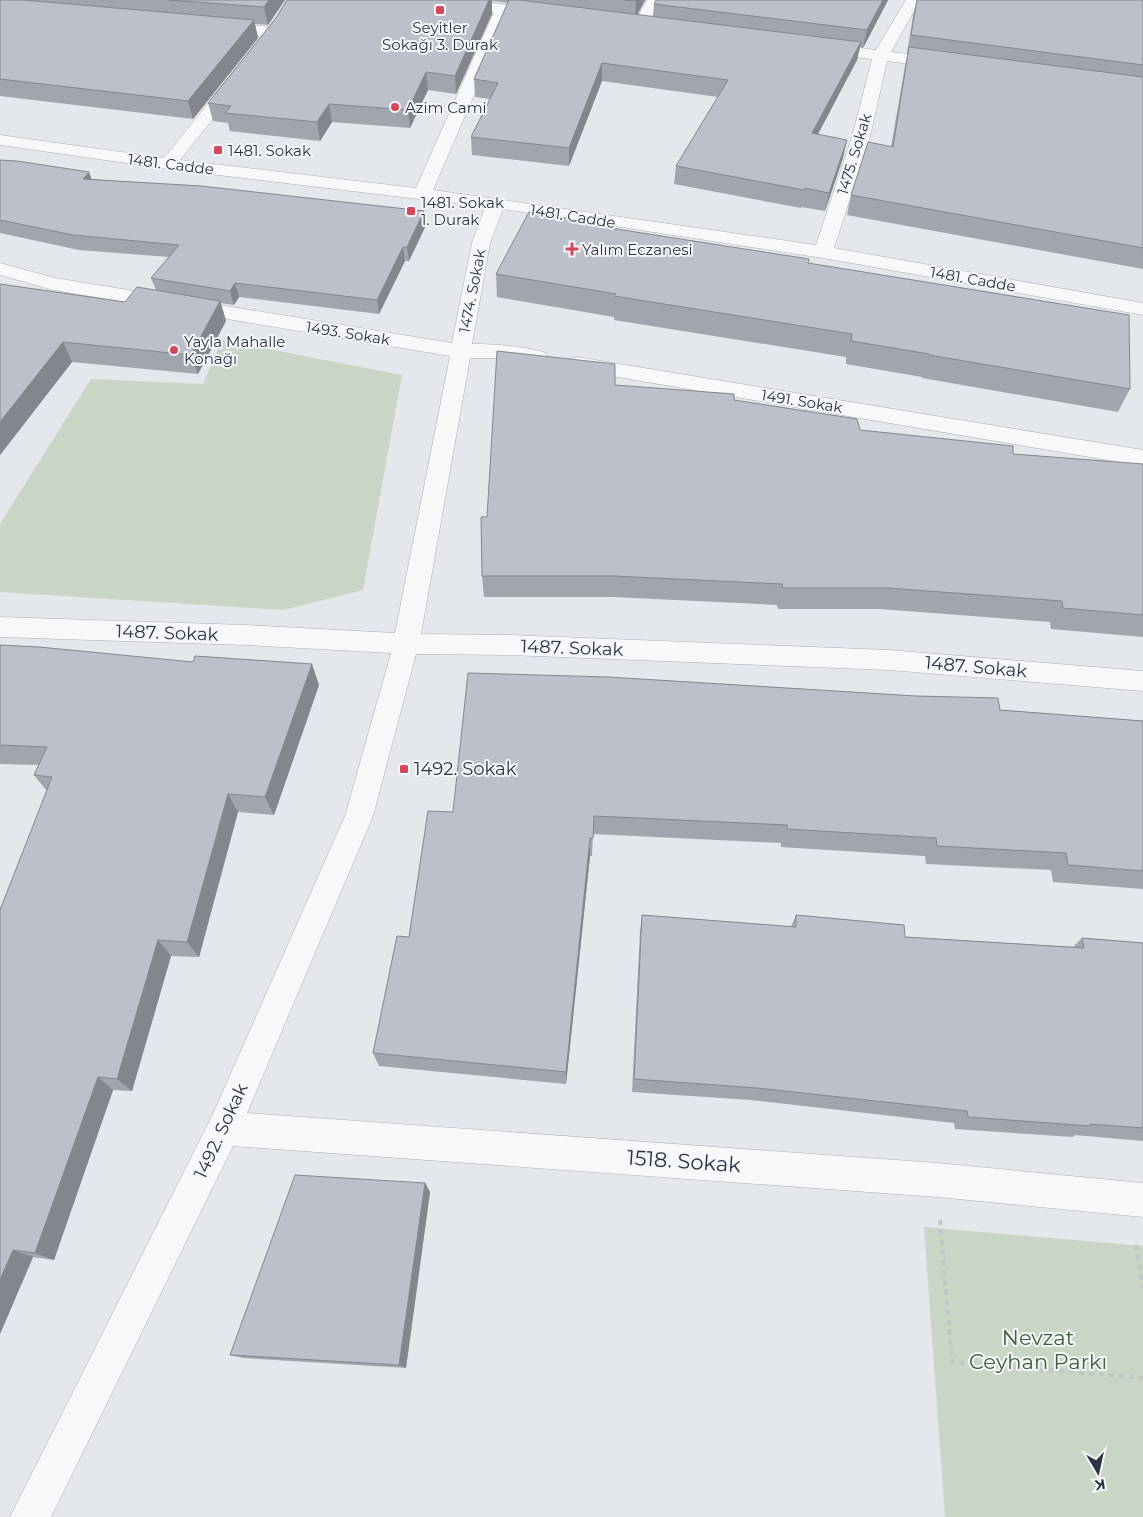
<svg xmlns="http://www.w3.org/2000/svg" width="1143" height="1517" font-family="Montserrat,sans-serif">
  <style>
    .green { fill: #c9d6c5 }
    .lines { fill: none; stroke-linecap: round; stroke-linejoin: round }
    .street-casing { stroke: #a9aeb7; stroke-width: 1 }
    .path { stroke: #c2c5cb; stroke-width: 4; stroke-dasharray: 5 5; stroke-linecap: butt }
    .street { fill: #f7f8fa; fill-rule: evenodd }
    .wall { fill: #a1a5ae }
    .shaded-wall { fill: #83868d }
    .building { fill: #bbc0ca; stroke: #83868d }
    .poi-dot { fill: #d1495b; stroke: #f4f6f9; stroke-width: 2 }
    .labels { text-anchor: middle; dominant-baseline: central; stroke-width: 4; stroke-linejoin: round; paint-order: stroke }
    .far-poi-label { font-size: 15px; fill: #2b3445; stroke: #f4f6f9; text-anchor: start }
    .far-street-label { font-size: 15px; fill: #2b3445; stroke: #f4f6f9 }
    .street-label { font-size: 18px; fill: #2b3445; stroke: #f4f6f9 }
    .poi-label { font-size: 18px; fill: #2b3445; stroke: #f4f6f9; text-anchor: start }
    .near-street-label { font-size: 21px; fill: #2b3445; stroke: #f4f6f9 }
    .near-park-label { font-size: 21px; fill: #3f6138; stroke: #f4f6f9 }
  </style>
  <rect width="100%" height="100%" fill="#e4e7ec"/>
  <g class="green">
    <path d="M222,340l180,35 -39,215 -80,20 -283,-18v-68l91,-145 112,5z"/>
    <path d="M924,1227l219,19v271h-198z"/>
  </g>
  <g class="lines">
    <defs>
      <g id="street">
        <path d="M428,0h41l72,9 8,5 -8,5 -32,-5 -76,176 383,55 36,-108 20,-78 -50,-6 -8,-5 8,-5 54,7 30,-50h14l-29,52 52,6 8,5 -8,5 -56,-7 -17,76 -36,111 309,55v12l-320,-57 -320,-49 -13,34 -18,101c24,0 49,2 72,8l3,5 -3,5 -7,2 -40,-6h-27l-49,276 88,1 380,15 254,21v20l-254,-21 -380,-15 -93,-1 -43,162 -126,297 690,50 206,20v34l-206,-20 -704,-51 -182,371h-41l202,-401 133,-300 46,-163 -145,-8 -246,-8v-20l246,8 149,8 55,-277 -397,-66 -53,-15v-12l55,15 397,65 20,-100 13,-36 -317,-38 -168,-24v-10l164,23 64,-79 6,-2 8,5 -62,78 236,28 78,-176 -59,-8z"/>
        <path d="M647,0h14l-15,28h-10l-3,-3z"/>
        <path d="M220,23l53,4 8,5 -8,5 -58,-6 -3,-3 3,-3z"/>
        <path d="M577,357l566,93v16l-573,-97 -3,-5 3,-5z"/>
      </g>
    </defs>
    <use href="#street" class="street-casing"/>
    <g class="path">
      <path d="M940,1220l12,142 191,16"/>
      <path d="M1136,1245l7,43"/>
    </g>
    <use href="#street" class="street"/>
  </g>
  <g class="wall">
    <path d="M0,0h285l-17,25 -13,-1 3,14 -65,81 -193,-23z"/>
    <path d="M287,0h358l-8,15 16,2 1,-13 234,-4 -25,48 -3,-1 -3,13 -39,74 25,24 -18,53 -24,-4v1l-127,-24 2,-18 42,-69 -116,-16 -33,85 -97,-11 -1,-18 19,-38 -15,-2 -1,-18 34,-76 -16,-2v13l-36,80 -28,-4 -18,38 -78,-6 -12,19 -90,-10 -2,-8 -15,-2 -5,-18 68,-85z"/>
    <path d="M917,0h226v269l-296,-54 4,-20 40,-48 14,-81 3,-13h-1l6,-37z"/>
    <path d="M0,160l92,19 332,32 2,14 -17,36h-4l-26,53 -140,-17 -5,8 -13,-2 5,18 -28,53 -126,-12 -72,93v-171l125,18 31,-12 -5,-12 18,-21 -90,-7 -79,-17z"/>
    <path d="M611,229l197,35 322,125 -12,23 -196,-34v-1l-76,-13v-7l-232,-37v-3l-117,-20 -1,-23z"/>
    <path d="M615,385l119,15 126,30 153,24 130,10v173l-92,-8 -1,-7 -170,-13h-102l-1,-4 -164,-8h-129l-2,-21 5,-59z"/>
    <path d="M0,645l319,40 -45,130 -36,-3 -39,145 -28,-1 -39,135 -19,-1 -59,170 -21,-3 -33,77 46,-544 -12,-15 5,-10 -39,-1z"/>
    <path d="M1000,710l143,11v168l-90,-7 -2,-12 -125,-6 -1,-8 -144,-9v-4l-188,-9 -1,22h-2l-24,228 -187,-18 -6,-13 36,-116 44,-125z"/>
    <path d="M642,915l149,12 5,-12 109,22 168,10 9,-9 61,5v198l-68,-6 -2,2 -118,-8 -1,-6 -203,-23 -119,-8 8,-160z"/>
    <path d="M425,1183l5,9 -24,176 -163,-10 -13,-3z"/>
  </g>
  <g class="shaded-wall">
    <path d="M269,0h16l-17,25 -4,-18z"/>
    <path d="M489,0h3v14l-36,80 -1,-18z"/>
    <path d="M636,0h9l-10,19 1,-18z"/>
    <path d="M883,0h5l-25,48 4,-18z"/>
    <path d="M254,20l4,18 -65,81 -5,-18z"/>
    <path d="M861,42l-4,18 -48,91 3,-18z"/>
    <path d="M602,63v18l-33,85v-18z"/>
    <path d="M426,72l2,18 -18,38 -2,-18z"/>
    <path d="M329,104l3,18 -12,19 -3,-19z"/>
    <path d="M847,140l-4,18 -18,53 4,-18z"/>
    <path d="M89,172l5,14 -11,-7z"/>
    <path d="M424,211l2,14 -17,36 -2,-14z"/>
    <path d="M403,247l2,14 -26,53 -2,-14z"/>
    <path d="M235,283l4,14 -5,8 -4,-14z"/>
    <path d="M220,301l6,20 -28,53 -7,-19z"/>
    <path d="M63,342l9,20 -72,93v-33z"/>
    <path d="M312,664l7,21 -45,130 -9,-18z"/>
    <path d="M228,794l10,18 -39,145 -12,-15z"/>
    <path d="M590,838v18l-24,228v-12z"/>
    <path d="M158,940l13,16 -39,135 -15,-12z"/>
    <path d="M98,1077l15,13 -59,170 -19,-7z"/>
    <path d="M425,1183l5,9 -24,176 -7,-3z"/>
    <path d="M13,1250l20,7 -33,77v-54z"/>
  </g>
  <g class="building">
    <path d="M0,0h24l230,20 -66,81 -188,-22z"/>
    <path d="M169,0h100l-5,7z"/>
    <path d="M287,0h202l-34,76 -29,-4 -18,38 -79,-6 -12,18 -92,-9 6,-7 -23,-3 68,-85z"/>
    <path d="M509,0h10l342,42 -49,91 35,7 -18,53 -24,-5 -1,2 -128,-24 52,-86 -126,-17 -33,85 -98,-11 27,-54 -24,-4z"/>
    <path d="M625,0h11v1z"/>
    <path d="M656,0h227l-16,30 -213,-26z"/>
    <path d="M917,0h226v65l-232,-30z"/>
    <path d="M909,47l234,30v171l-292,-53 17,-53 25,5z"/>
    <path d="M0,160l17,1 72,11 -6,7 118,7 223,25 -17,36h-4l-26,53 -142,-17 -5,8 -79,-13 28,-33 -106,-10 -73,-15z"/>
    <path d="M529,212l82,13 -1,3 199,31 -1,4 321,52 1,74 -201,-34v-1l-78,-13 1,-7 -238,-38 2,-2 -120,-20z"/>
    <path d="M0,284l125,18 12,-15 83,14 -29,54 -128,-13 -63,80z"/>
    <path d="M497,351l118,13v21l119,9v6l123,19 3,11 153,16v8l130,10v151l-80,-7 -1,-7 -174,-13h-105l-1,-4 -168,-8h-132l-1,-59h6z"/>
    <path d="M0,645l39,2 154,15 2,-6 117,8 -47,133 -37,-3 -41,148 -29,-2 -41,139 -19,-2 -63,176 -22,-3 -13,30v-370l52,-133 -18,-2 13,-28 -47,-2z"/>
    <path d="M468,673l140,4 308,19 82,2 2,12 143,11v150l-75,-6 -2,-12 -129,-7 -1,-8 -149,-9v-4l-193,-9 -1,22h-3l-24,234 -193,-19 24,-117 12,1 19,-126 25,1z"/>
    <path d="M642,915l154,12v-12l108,10 1,12 179,11 -2,-10 61,5v185l-53,-4v2l-122,-9 -1,-6 -210,-23 -123,-9z"/>
    <path d="M295,1175l130,8 -26,182 -169,-10z"/>
  </g>
  <g class="poi-dot">
    <rect x="435" y="5" width="10" height="10" rx="2.5"/>
    <circle cx="395" cy="107" r="5"/>
    <rect x="213" y="145" width="10" height="10" rx="2.5"/>
    <rect x="406" y="206" width="10" height="10" rx="2.5"/>
    <path d="M569.5 241.5h5v5h5v5h-5v5h-5v-5h-5v-5h5z"/>
    <circle cx="174" cy="350" r="5"/>
    <rect x="399" y="764" width="10" height="10" rx="2.5"/>
  </g>
  <g class="labels">
    <g class="far-poi-label">
      <text x="440" y="27" text-anchor="middle">Seyitler<tspan x="440" dy="17">Sokağı 3. Durak</tspan></text>
      <text x="405" y="107">Azim Cami</text>
      <text x="228" y="150">1481. Sokak</text>
      <text x="421" y="202">1481. Sokak<tspan x="421" dy="17">1. Durak</tspan></text>
      <text x="582" y="249">Yalım Eczanesi</text>
      <text x="184" y="341">Yayla Mahalle<tspan x="184" dy="17">Konağı</tspan></text>
    </g>
    <g class="far-street-label">
      <text transform="translate(854 154) rotate(-73)">1475. Sokak</text>
      <text transform="translate(171 164) rotate(7)">1481. Cadde</text>
      <text transform="translate(573 216) rotate(9)">1481. Cadde</text>
      <text transform="translate(973 279) rotate(10)">1481. Cadde</text>
      <text transform="translate(472 291) rotate(-79)">1474. Sokak</text>
      <text transform="translate(348 333) rotate(9)">1493. Sokak</text>
      <text transform="translate(802 401) rotate(9)">1491. Sokak</text>
    </g>
    <g class="street-label">
      <text transform="translate(167 633) rotate(2)">1487. Sokak</text>
      <text transform="translate(572 648) rotate(2)">1487. Sokak</text>
      <text transform="translate(976 667) rotate(5)">1487. Sokak</text>
      <text transform="translate(221 1131) rotate(-65)">1492. Sokak</text>
    </g>
    <g class="poi-label">
      <text x="414" y="769">1492. Sokak</text>
    </g>
    <g class="near-street-label">
      <text transform="translate(684 1161) rotate(4)">1518. Sokak</text>
    </g>
    <g class="near-park-label">
      <text x="1038" y="1337">Nevzat<tspan x="1038" dy="24">Ceyhan Parkı</tspan></text>
    </g>
  </g>
  <g transform="translate(1098 1472) rotate(171)" stroke="#f4f6f9" stroke-width="4" paint-order="stroke">
  <path d="M0-4L9 19L0 12L-9 19Z" fill="#2b3445"/>
  <text y="-8" font-size="14" font-weight="bold" text-anchor="middle" fill="#2b3445">K</text>
  </g>
</svg>
